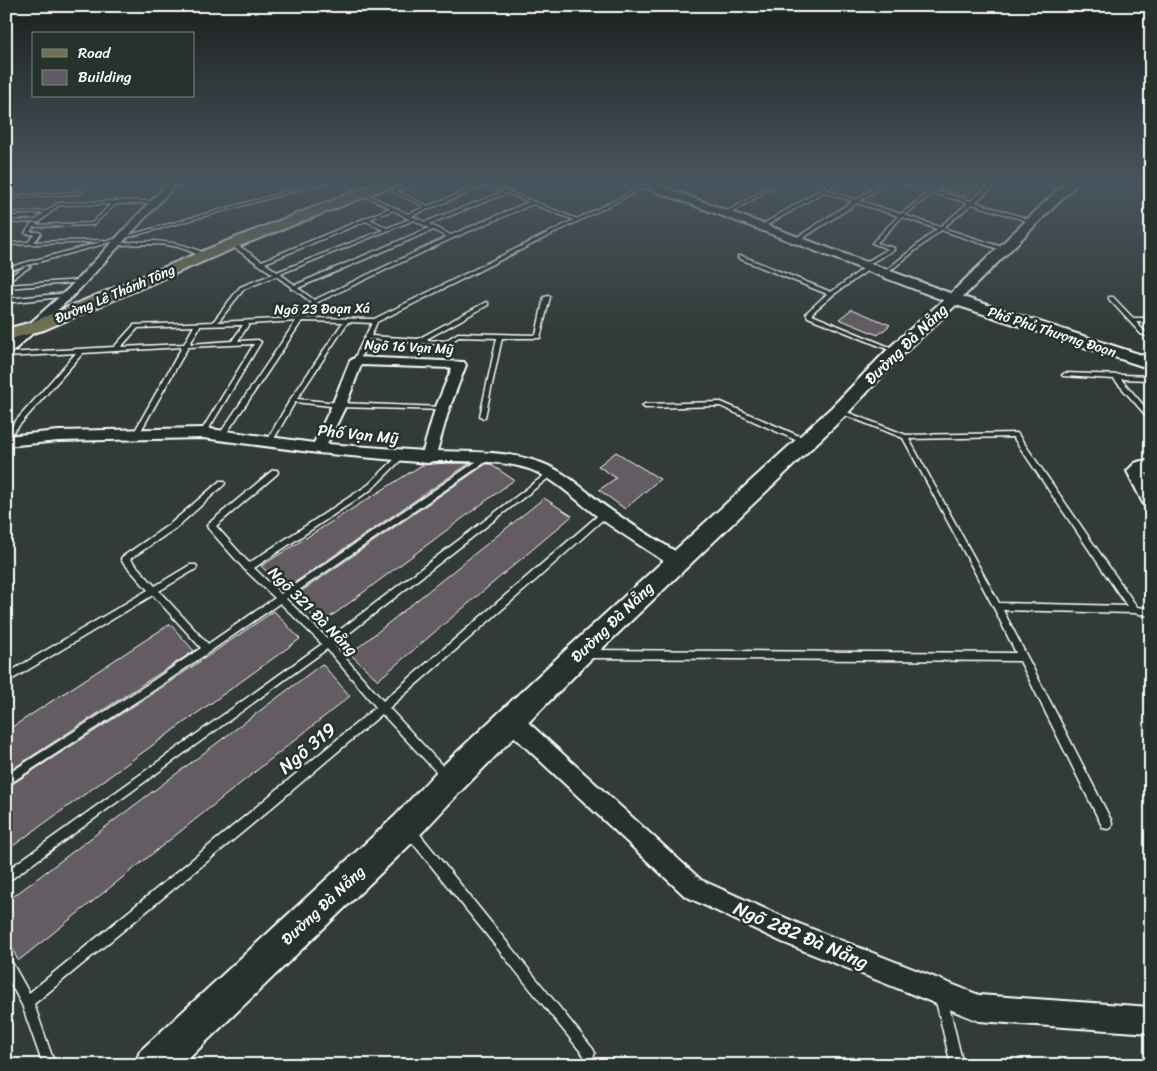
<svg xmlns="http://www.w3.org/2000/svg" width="1157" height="1071" font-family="Sriracha,sans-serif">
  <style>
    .building { fill: #635b64; stroke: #fff }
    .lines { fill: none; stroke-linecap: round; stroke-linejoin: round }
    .service-casing { stroke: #fff; stroke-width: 3 }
    .minor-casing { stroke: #fff; stroke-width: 4 }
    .tertiary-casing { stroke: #fff; stroke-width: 4 }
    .secondary-casing { stroke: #fff; stroke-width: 4 }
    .primary-casing { stroke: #fff; stroke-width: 4 }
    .service { fill: #26332d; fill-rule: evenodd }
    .minor { fill: #26332d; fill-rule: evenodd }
    .tertiary { fill: #26332d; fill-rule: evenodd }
    .secondary { fill: #26332d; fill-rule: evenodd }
    .primary { fill: #707052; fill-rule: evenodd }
    .labels { text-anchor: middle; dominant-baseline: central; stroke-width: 5; stroke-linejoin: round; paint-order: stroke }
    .far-street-label { font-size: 14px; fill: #fff; stroke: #26332d }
    .street-label { font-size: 16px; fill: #fff; stroke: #26332d }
    .near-street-label { font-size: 19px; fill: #fff; stroke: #26332d }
  </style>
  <rect width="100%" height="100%" fill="#323b38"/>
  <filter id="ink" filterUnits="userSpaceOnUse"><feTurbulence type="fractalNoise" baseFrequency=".02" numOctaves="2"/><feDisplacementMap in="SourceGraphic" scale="10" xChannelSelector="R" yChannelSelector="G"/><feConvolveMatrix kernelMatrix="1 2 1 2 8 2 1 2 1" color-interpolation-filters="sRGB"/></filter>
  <g filter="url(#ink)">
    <g class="building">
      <path d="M948,182h34l-16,14 -26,-7z"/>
      <path d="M852,309l38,16 -12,10 -39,-16z"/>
      <path d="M616,452l44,27 -35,30 -26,-19 17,-12 -18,-12z"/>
      <path d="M446,463h24l-185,126 -24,-23 161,-101z"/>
      <path d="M486,464h4l24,16 -193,144 -28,-27z"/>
      <path d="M544,498l28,18 -194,164 -28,-26z"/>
      <path d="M274,611l26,28 -294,212v-63l149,-96z"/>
      <path d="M170,624l24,27 -188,122v-42z"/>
      <path d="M322,664l28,32 -332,265 -12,-28v-31z"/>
    </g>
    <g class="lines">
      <defs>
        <g id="service">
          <path d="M81,182l12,1 -15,11 -72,4v-2l71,-4 10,-8z"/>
          <path d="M190,182h16l-35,4 -2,-1z"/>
          <path d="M321,182h7l-322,89v-3l95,-26 -95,3v-2l22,-1 7,-8h-8l-2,-1 7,-10h4v2l56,-2 19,-19 -52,1 -20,17 -33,1v-2l30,-1 8,-7 -38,2v-2l41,-2 11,-8 58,-2h41l1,1 -2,1 -40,1 -23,21 -60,2 -3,5h9l2,1 -7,9 68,-2h2v2z"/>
          <path d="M394,182h8l8,2v2l-13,5 31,15 40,-16 -15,-8h5l14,6 15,-5 90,36 70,-35 3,1 -273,137 -6,14 47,3 68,-37 2,1v2l-63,35 20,1 13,-8 78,2 8,-38 5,-1 1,1 -10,41h-38l-17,79 -2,1 -3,-2 17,-78 -38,-1 -13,8 -77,-6 -10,22 -3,2 -3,-2 19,-38 -24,-1 -51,77 42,4 103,4 3,2 -1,1 -105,-3 -44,-5 -24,42h-4l-1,-2 24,-42 53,-78 -41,-1 -78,116h-4l-1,-2 77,-114 -47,3 -11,17 20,-1 3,2 -56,93h-2l-3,-2 54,-89 -66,3 -50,89 -3,2 -3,-2 50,-89 -99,6 -75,85h-2v-6l70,-79 -70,4v-4l108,-6 20,-22 79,-3 27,-35 33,-13 -43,-29v-2h4l28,18 128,-53 -29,-14v-2h1l46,22 17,-7 -32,-15v-2l12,-5zM487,185l16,7 -78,30 -14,-6zM507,193l22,9 -78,33 -22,-11zM533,204l41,16 -200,99 -70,-1 12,-15 137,-65zM393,210l11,6v1l6,2 -23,9 -17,-9zM414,220l15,8 -134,57 -15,-11zM366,221l17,9 -106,42 -12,-9zM433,230l14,7 -133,63 -16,-12zM276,276l15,11v2h3l17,13 -13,16 -80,4 26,-33zM243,325l-11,16 -42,3 10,-18zM194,326l-10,18 -63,3 17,-19z"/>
          <path d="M833,182h5l-12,8 30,10 27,-18h5l-28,19 41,13 28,-22 -29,-10h6l26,8 9,-8h5l-11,9 36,10 23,-19h5l-24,20 59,19 -4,1 -58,-18 -29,24 62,20v2h-4l-60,-20 -55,44 -2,-1v-1l53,-43 -35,-12 -25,26 17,5v2l-29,16 -2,-1v-1l25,-15 -16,-6 26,-27 -41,-13 -57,37h-4v-2l57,-37 -30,-9 -59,35 -4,-1zM933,193l35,10 -28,24 -36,-12z"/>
          <path d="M771,186l3,1 -46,27 -4,-1z"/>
          <path d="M153,241c19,1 39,4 55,15 -6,2 -21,-7 -30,-9 -19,-5 -40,-2 -60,-2l-2,-1 2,-1z"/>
          <path d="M738,256h4l89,36 36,-26h4v2l-38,27 -21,18v2l87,36 -3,2 -2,-1 -86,-35 -2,-4 1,-1 20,-18 -89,-36z"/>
          <path d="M26,266l4,1 -16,10 -4,-1z"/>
          <path d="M82,280h2v2l-78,6v-3z"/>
          <path d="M68,293l2,1v2l-64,7v-4z"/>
          <path d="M1109,297h4l20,21h18v4h-15l9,10 6,2v4l-10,-4 -32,-35z"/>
          <path d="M1065,373l86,3v4l-30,-1 30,35v6l-2,-1 -35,-40 -51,-3 -1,-1z"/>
          <path d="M721,402l85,37 1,2 -1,2h-4l-82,-37 -75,2 -3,-2 3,-2z"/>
          <path d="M839,409l67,26 111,-2 120,174 14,2v7l-17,-3 -131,-3 108,210 1,4 -1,4 -4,1 -4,-1 -83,-167 -432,-3 -3,-1 -1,-3 1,-3 3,-1 428,3 -22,-45 -91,-170 -66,-26 -1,-1zM1013,437l114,169 -128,-3 -90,-164z"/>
          <path d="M400,454h4l1,2 -33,33 -118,79 27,26 205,-139h4l1,2 -1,2 -204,140 42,40 222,-168h2l3,2 -221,172 49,56 219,-189h6l1,2 -72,65 -148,129 60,65 2,3 -2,3 -3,2 -3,-2 -61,-65 -132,112 -216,178 21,61h-12l-21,-60 -16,-30v-18l4,2 19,34 214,-175 133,-111 -49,-58 -321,234v-12l316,-227 -42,-41 -126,87 -148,96v-11l142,-91 53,-36 -48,-53 -147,88v-9l142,-84 -26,-29 -1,-2 1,-2 48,-33 50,-43h4l1,2 -1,2 -48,43 -46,31 25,27 35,-21h6l1,2 -1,2 -37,22 49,53 67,-46 -30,-28 -37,-42 -1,-2 1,-2 65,-54h4l1,2 -1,2 -61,52 33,37 119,-78z"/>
          <path d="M411,827l4,1 178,221 2,4 -2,4 -4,2 -4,-2 -178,-221 -1,-4 1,-4z"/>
          <path d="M941,991l4,2 2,4 16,68h-12l-16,-68 2,-4z"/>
        </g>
        <g id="minor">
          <path d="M169,182h9l-102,111 -66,61 -4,1v-10l62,-56z"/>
          <path d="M356,357l108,5 2,3 -17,44 -12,42c32,1 65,0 95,9 36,10 51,31 80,51 23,16 47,30 71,45l2,5 -2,5 -6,2 -6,-2c-23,-16 -48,-31 -70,-47 -25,-18 -43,-39 -72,-50 -30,-10 -65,-7 -96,-8l-5,2 -110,-10 -115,-15 -144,3 -53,5v-10l53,-5 144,-3 111,15 18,-38 18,-44zM361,365l91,3 -17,41 -12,42 -96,-7 19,-39z"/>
          <path d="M512,711l7,3 182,166 96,43 182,72 172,12v26l-172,-12 -197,-79 -97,-46 -180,-168 -3,-7 3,-7z"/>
        </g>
        <g id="tertiary">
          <path d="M635,182h15l308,114 2,3 -7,4 -5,-1 -190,-73 -122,-45z"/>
          <path d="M1141,461h10v12h-5l5,9v25l-7,-2 -17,-34 8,-8z"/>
        </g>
        <path id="secondary" d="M1066,182h13l-116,115 188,61v11l-195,-64 -54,50 -56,60 -258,247 -127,129 -44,47 -235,227h-47l5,-14 255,-235 44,-47 131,-123 262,-239 58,-60 58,-51z"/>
        <path id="primary" d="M379,182h19l-2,3 -159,62 -193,83 -38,10v-11l26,-7 195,-81z"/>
      </defs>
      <use href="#service" class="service-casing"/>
      <use href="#minor" class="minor-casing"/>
      <use href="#tertiary" class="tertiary-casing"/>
      <use href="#secondary" class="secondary-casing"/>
      <use href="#primary" class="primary-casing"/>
      <use href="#service" class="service"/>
      <use href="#minor" class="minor"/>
      <use href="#tertiary" class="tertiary"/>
      <use href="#secondary" class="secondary"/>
      <use href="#primary" class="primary"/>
    </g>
  </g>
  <linearGradient id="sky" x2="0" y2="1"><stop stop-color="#1c201f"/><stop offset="0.55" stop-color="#49555e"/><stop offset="1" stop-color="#49555e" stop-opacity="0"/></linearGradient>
  <rect width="1157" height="332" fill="url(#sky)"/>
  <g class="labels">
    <g class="far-street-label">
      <text transform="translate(115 294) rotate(-23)">Đường Lê Thánh Tông</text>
      <text transform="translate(322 309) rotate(-1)">Ngõ 23 Đoạn Xá</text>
      <text transform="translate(1052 332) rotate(18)">Phố Phủ Thượng Đoạn</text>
      <text transform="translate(409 347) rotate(3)">Ngõ 16 Vạn Mỹ</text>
    </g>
    <g class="street-label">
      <text transform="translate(906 344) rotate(-44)">Đường Đà Nẵng</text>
      <text transform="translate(358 434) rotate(6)">Phố Vạn Mỹ</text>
      <text transform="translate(313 611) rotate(45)">Ngõ 321 Đà Nẵng</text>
      <text transform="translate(612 622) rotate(-44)">Đường Đà Nẵng</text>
      <text transform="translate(323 905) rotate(-43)">Đường Đà Nẵng</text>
    </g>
    <g class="near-street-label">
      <text transform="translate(307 748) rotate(-40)">Ngõ 319</text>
      <text transform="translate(801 935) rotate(23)">Ngõ 282 Đà Nẵng</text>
    </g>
  </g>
  <rect width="1157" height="1071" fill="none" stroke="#26332d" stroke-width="25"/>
  <rect x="12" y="12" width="1132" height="1046" fill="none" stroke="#fff" stroke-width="2" filter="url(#ink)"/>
  <rect x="32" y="32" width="162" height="65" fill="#26332d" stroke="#7d8581"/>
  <rect x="42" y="49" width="25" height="8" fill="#707052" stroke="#7d8581"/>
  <text x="78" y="58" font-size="15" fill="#ffffff">Road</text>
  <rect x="42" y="70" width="25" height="15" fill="#635b64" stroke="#7d8581"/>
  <text x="78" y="82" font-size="15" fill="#ffffff">Building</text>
</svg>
